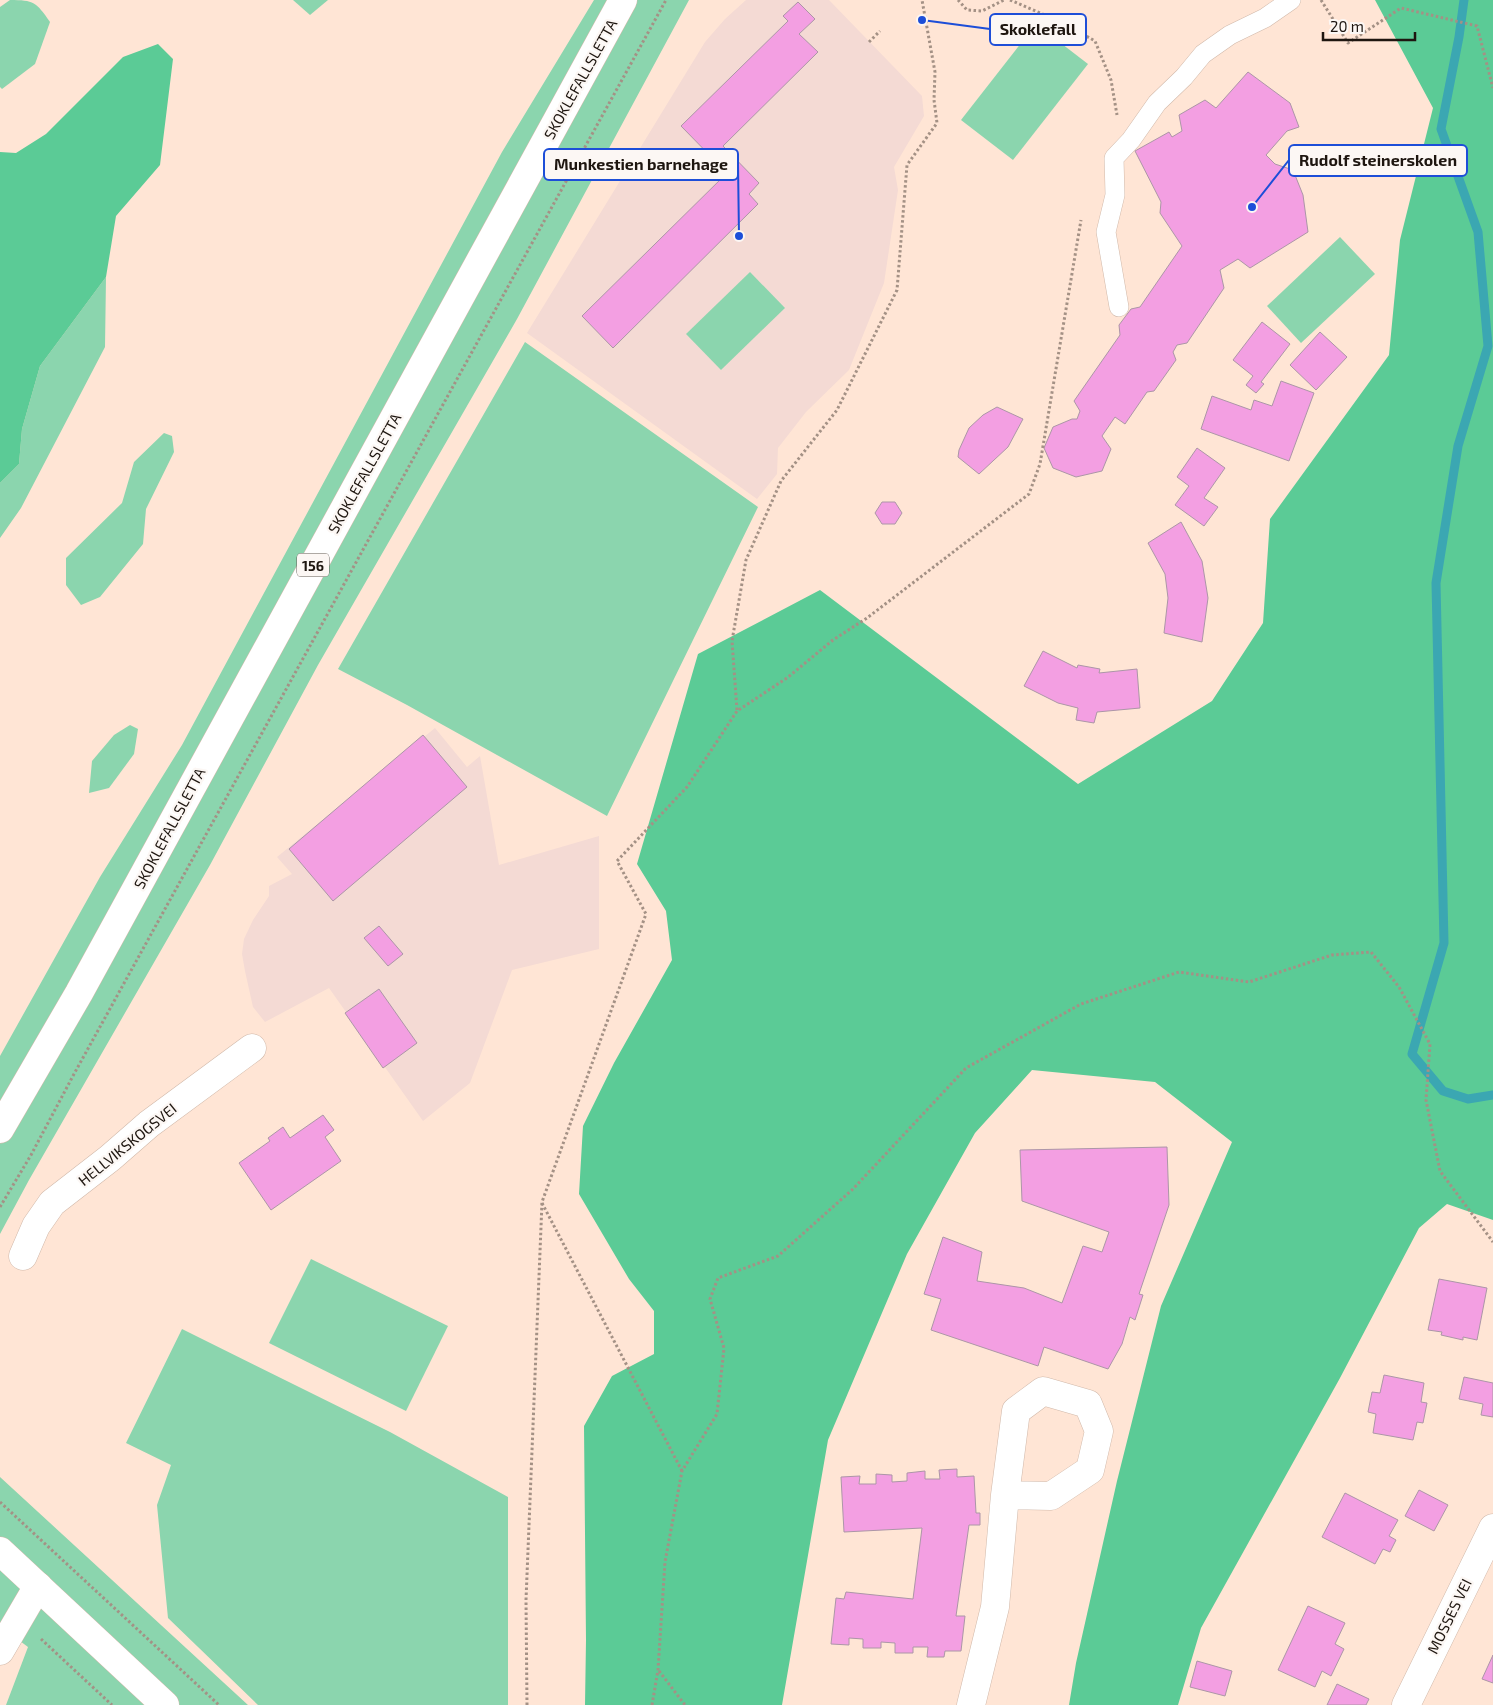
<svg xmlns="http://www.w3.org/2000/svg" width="1493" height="1705" font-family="'Exo 2',sans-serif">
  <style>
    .education { fill: #f4dad4 }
    .green { fill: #8bd5ae }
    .forest { fill: #5bcb96 }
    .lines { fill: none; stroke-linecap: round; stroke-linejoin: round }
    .stream { stroke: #3ba7b2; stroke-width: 9 }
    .building { fill: #f39fe2; stroke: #ac96a7 }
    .lane-casing { stroke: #d1b9aa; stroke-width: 20 }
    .street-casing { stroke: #d1b9aa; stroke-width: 29 }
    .secondary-casing { stroke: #d1b9aa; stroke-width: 29 }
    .primary-casing { stroke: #d1b9aa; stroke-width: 29 }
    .path { stroke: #a49185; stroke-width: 3; stroke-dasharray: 2.5 2.5; stroke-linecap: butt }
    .lane { stroke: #fff; stroke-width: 19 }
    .street { stroke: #fff; stroke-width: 28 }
    .secondary { stroke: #fff; stroke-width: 28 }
    .primary { stroke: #fff; stroke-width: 28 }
    .labels { text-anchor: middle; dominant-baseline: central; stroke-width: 4.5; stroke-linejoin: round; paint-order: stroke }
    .shield { fill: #fcf7f4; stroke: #615a54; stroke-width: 1 }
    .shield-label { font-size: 14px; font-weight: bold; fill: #1e1610 }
    .street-label { font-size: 15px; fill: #1e1610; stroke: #fcf7f4 }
    .leader { fill: none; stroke: #1d4ed8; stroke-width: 2 }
    .callout-dot { fill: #1d4ed8; stroke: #fcf7f4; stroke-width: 2 }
    .callout { fill: #fcf7f4; stroke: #1d4ed8; stroke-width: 2 }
    .callout-label { font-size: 16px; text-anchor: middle; font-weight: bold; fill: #1e1610 }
  </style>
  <rect width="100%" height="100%" fill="#ffe5d5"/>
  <g class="education">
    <path d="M746,0h83l93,96 2,20 -30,51 4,23 -14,93 -35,87 -43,42 -28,36 -1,26 -20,25 -230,-166 178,-291 20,-23z"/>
    <path d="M435,728l32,39 13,-11 19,109 100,-29v113l-87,21 -42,113 -47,38 -94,-133 -64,34 -12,-15 -8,-36 -3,-17 2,-15 9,-19 16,-24v-10l23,-12 -15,-17z"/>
  </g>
  <g class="green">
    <path d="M10,0c24,0 26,2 40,22l-15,42 -33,25 -2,-2v-80z"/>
    <path d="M293,0h35l-18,15z"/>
    <path d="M594,0h95l-172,319 -199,346 -108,200 -181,315 -29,54v-178l100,-179 82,-132 320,-593z"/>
    <path d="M1036,24l52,40 -75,96 -52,-40z"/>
    <path d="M1340,237l35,37 -74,69 -34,-37z"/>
    <path d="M750,272l35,36 -64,62 -35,-36z"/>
    <path d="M106,277l-1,70 -84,161 -21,30v-55l19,-19 3,-35 18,-63z"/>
    <path d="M525,342l233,165 -151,309 -200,-111 -69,-36z"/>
    <path d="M164,433l8,3 2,16 -28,57 -3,35 -43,53 -19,8 -15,-20v-27l56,-55 12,-41z"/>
    <path d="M130,725l8,4 -4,25 -25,34 -20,5 3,-32 22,-26z"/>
    <path d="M311,1259l137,67 -42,85 -137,-68z"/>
    <path d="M182,1329l208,103 118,65v208h-250l-90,-87 -11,-113 14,-40 -45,-22z"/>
    <path d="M0,1477l248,228h-242l22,-58 -28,-21z"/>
  </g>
  <g class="forest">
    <path d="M1375,0h118v1220l-46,-16 -28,24 -79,150 -139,250 -23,77h-109l7,-42 41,-182 44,-175 71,-164 -77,-60 -123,-12 -57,63 -68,121 -79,186 -46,265h-197l1,-65 -2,-214 28,-50 42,-22v-43l-25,-32 -50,-85 4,-68 31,-63 58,-103 -6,-49 -29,-47 61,-210 122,-64 258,194 134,-83 51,-78 7,-104 119,-164 11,-115 33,-132z"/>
    <path d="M158,44l15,15 -13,106 -44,51 -10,61 -66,89 -18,63 -3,35 -19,19v-331l16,1 30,-19 77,-77z"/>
  </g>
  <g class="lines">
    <path class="stream" d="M1464,0l-5,37 -18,92 37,103 10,114 -30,100 -22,137 8,360 -32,111 31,37 25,8 25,-4"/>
  </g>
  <g class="building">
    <path d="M798,2l17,17 -16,15 19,18 -95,94 36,37 -10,11 9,10 -145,144 -31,-32 145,-143 -46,-47 107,-105 -5,-5z"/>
    <path d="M1248,72l42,31 9,24 -12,4 -21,24 9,9 18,6 10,25 5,37 -58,36 -12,-9 -18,11 4,18 -37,55 -10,2 -4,7 3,8 -22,31 -7,1 -22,32 -10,-7 -13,19 9,13 -9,22 -26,6 -23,-9 -9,-20 9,-21 19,-8h5l3,-8 -6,-10 46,-66 -1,-10 12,-16 9,-2 42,-61 -22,-33 1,-11 -26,-51 34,-19 3,5 10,-6 -3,-16 26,-15 11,8z"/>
    <path d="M1262,322l28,22 -29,38 3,2 -8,9 -10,-8 7,-9 -20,-16z"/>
    <path d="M1320,332l27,25 -31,33 -26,-25z"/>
    <path d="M1281,381l33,12 -25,68 -88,-32 11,-33 39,14 3,-10 18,6z"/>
    <path d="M997,407l26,12 -15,28 -29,27 -21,-17 1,-7 10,-22 14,-13z"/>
    <path d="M1197,448l28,20 -21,30 14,9 -14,19 -29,-21 14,-19 -12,-9z"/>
    <path d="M882,502h13l7,11 -7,11h-13l-7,-11z"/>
    <path d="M1181,522l21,39 6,37 -6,44 -38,-9 4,-35 -3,-24 -17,-31z"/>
    <path d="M1043,651l34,17 1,-3 22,4 -1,4 38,-4 3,39 -43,4 -3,11 -18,-3 2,-12 -20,-5 -34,-17z"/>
    <path d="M423,735l44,52 -134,114 -44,-52z"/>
    <path d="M379,926l24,28 -15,12 -24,-28z"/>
    <path d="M379,989l38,54 -34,25 -38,-55z"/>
    <path d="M323,1115l11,15 -9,7 16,24 -70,49 -32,-47 31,-22 -2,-3 15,-11 7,11z"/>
    <path d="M1167,1147l2,58 -30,89 4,1 -8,25 -5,-3 -8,27 -14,25 -64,-22 -6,19 -107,-36 10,-31 -17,-5 19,-57 39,15 -5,29 47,7 38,15 21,-57 19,6 7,-20 -87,-31 -2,-51z"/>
    <path d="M1439,1279l48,9 -10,52 -14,-3v3l-22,-5 1,-3 -14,-2z"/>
    <path d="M1384,1375l40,8 -3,19 6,1 -4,20 -6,-1 -4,18 -40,-7 3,-19 -8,-2 4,-20 8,1z"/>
    <path d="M1464,1377l29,6v34l-12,-2 2,-11 -24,-5z"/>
    <path d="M957,1469v8l17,-1 2,37h4v12h-11l-13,91h9l-4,35h-16l-1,6h-17l1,-10h-15v6h-18v-10l-14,-1v6h-18v-9l-14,-1v7l-18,-1 5,-46 8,1 2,-7 67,7 9,-71 -78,4 -3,-55 19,-1 -1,8h17v-10l16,1v7l15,-1v-8l18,-2v8h15l-1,-9z"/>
    <path d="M1419,1490l29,15 -14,26 -29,-15z"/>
    <path d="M1345,1493l53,27 -9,16 7,4 -6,12 -7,-3 -8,15 -53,-27z"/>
    <path d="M1308,1606l37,17 -10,21 9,5 -13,27 -9,-5 -7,16 -37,-17z"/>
    <path d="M1493,1655v28l-11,-4z"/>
    <path d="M1197,1661l35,10 -7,25 -35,-9z"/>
    <path d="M1337,1684l32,15 -3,6h-39z"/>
  </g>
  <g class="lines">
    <defs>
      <path id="lane" d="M1119,307l-13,-75 9,-37 -1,-37 17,-18 26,-37 27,-26 19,-23 27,-19 35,-17 26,-18"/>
      <g id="street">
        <path d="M23,1256l13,-30 16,-23 58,-45 39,-34 103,-76"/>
        <path d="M0,1651l38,-65"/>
        <path d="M971,1705l24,-98 10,-112 11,-84 27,-20 45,13 11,27 -9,39 -39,26 -46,-1"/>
        <path d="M1406,1705l87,-177"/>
      </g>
      <path id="secondary" d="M0,1551l165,154"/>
      <path id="primary" d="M0,1129l79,-136 544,-993"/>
    </defs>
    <use href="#lane" class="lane-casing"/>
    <use href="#street" class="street-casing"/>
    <use href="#secondary" class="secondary-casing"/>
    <use href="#primary" class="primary-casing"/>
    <g class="path">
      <path d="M958,0l9,10 15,1 22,-11"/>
      <path d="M1010,0l51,22 34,19 16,39 6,35"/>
      <path d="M1321,0l27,43 53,-35 76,18 16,62"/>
      <path d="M869,42l11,-11"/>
      <path d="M737,710l-5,-69 14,-81 35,-79 56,-71 60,-120 10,-125 30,-42 -3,-23 1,-28 -13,-72"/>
      <path d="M542,1203l140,268"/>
      <path d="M0,1207l31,-52 43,-81 592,-1074"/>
      <path d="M0,1502l219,203"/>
      <path d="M41,1639l71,66"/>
      <path d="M659,1671l26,34"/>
      <path d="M527,1705l-1,-105 16,-398 104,-288 -29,-53 70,-74 50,-76 50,-33 46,-38 34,-22 162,-124 11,-30 41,-244"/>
      <path d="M652,1705l6,-35 7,-108 17,-91 35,-57 7,-66 -14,-49 8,-21 60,-22 75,-67 113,-121 115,-64 98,-32 70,10 83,-27 39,-3 28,35 31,57 -4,56 14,71 53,71"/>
    </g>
    <use href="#lane" class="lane"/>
    <use href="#street" class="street"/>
    <use href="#secondary" class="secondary"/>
    <use href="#primary" class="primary"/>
  </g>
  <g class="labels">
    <rect class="shield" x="297" y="553.5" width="32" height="23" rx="4"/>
    <g class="shield-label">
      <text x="313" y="565">156</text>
    </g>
    <g class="street-label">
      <text transform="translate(580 79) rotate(-61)">SKOKLEFALLSLETTA</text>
      <text transform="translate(364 473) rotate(-61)">SKOKLEFALLSLETTA</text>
      <text transform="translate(169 828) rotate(-62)">SKOKLEFALLSLETTA</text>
      <text transform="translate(127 1144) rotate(-39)">HELLVIKSKOGSVEI</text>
      <text transform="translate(1449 1616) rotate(-64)">MOSSES VEI</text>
    </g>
  </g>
  <path class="leader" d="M922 20L990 29M1252 207L1289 160M739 236L738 164"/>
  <g class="callout-dot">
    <circle cx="922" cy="20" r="5"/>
    <circle cx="1252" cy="207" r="5"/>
    <circle cx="739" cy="236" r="5"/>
  </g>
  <g class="callout">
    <rect x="990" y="14" width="96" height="31" rx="5"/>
    <rect x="1289" y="145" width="178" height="31" rx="5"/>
    <rect x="544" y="149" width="194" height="31" rx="5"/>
  </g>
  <g class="callout-label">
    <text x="1038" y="35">Skoklefall</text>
    <text x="1378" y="166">Rudolf steinerskolen</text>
    <text x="641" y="170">Munkestien barnehage</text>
  </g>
  <path d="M1323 32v8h92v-8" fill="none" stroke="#1e1610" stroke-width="2.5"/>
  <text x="1330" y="32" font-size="15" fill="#1e1610" stroke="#fcf7f4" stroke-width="4" paint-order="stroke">20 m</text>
</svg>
